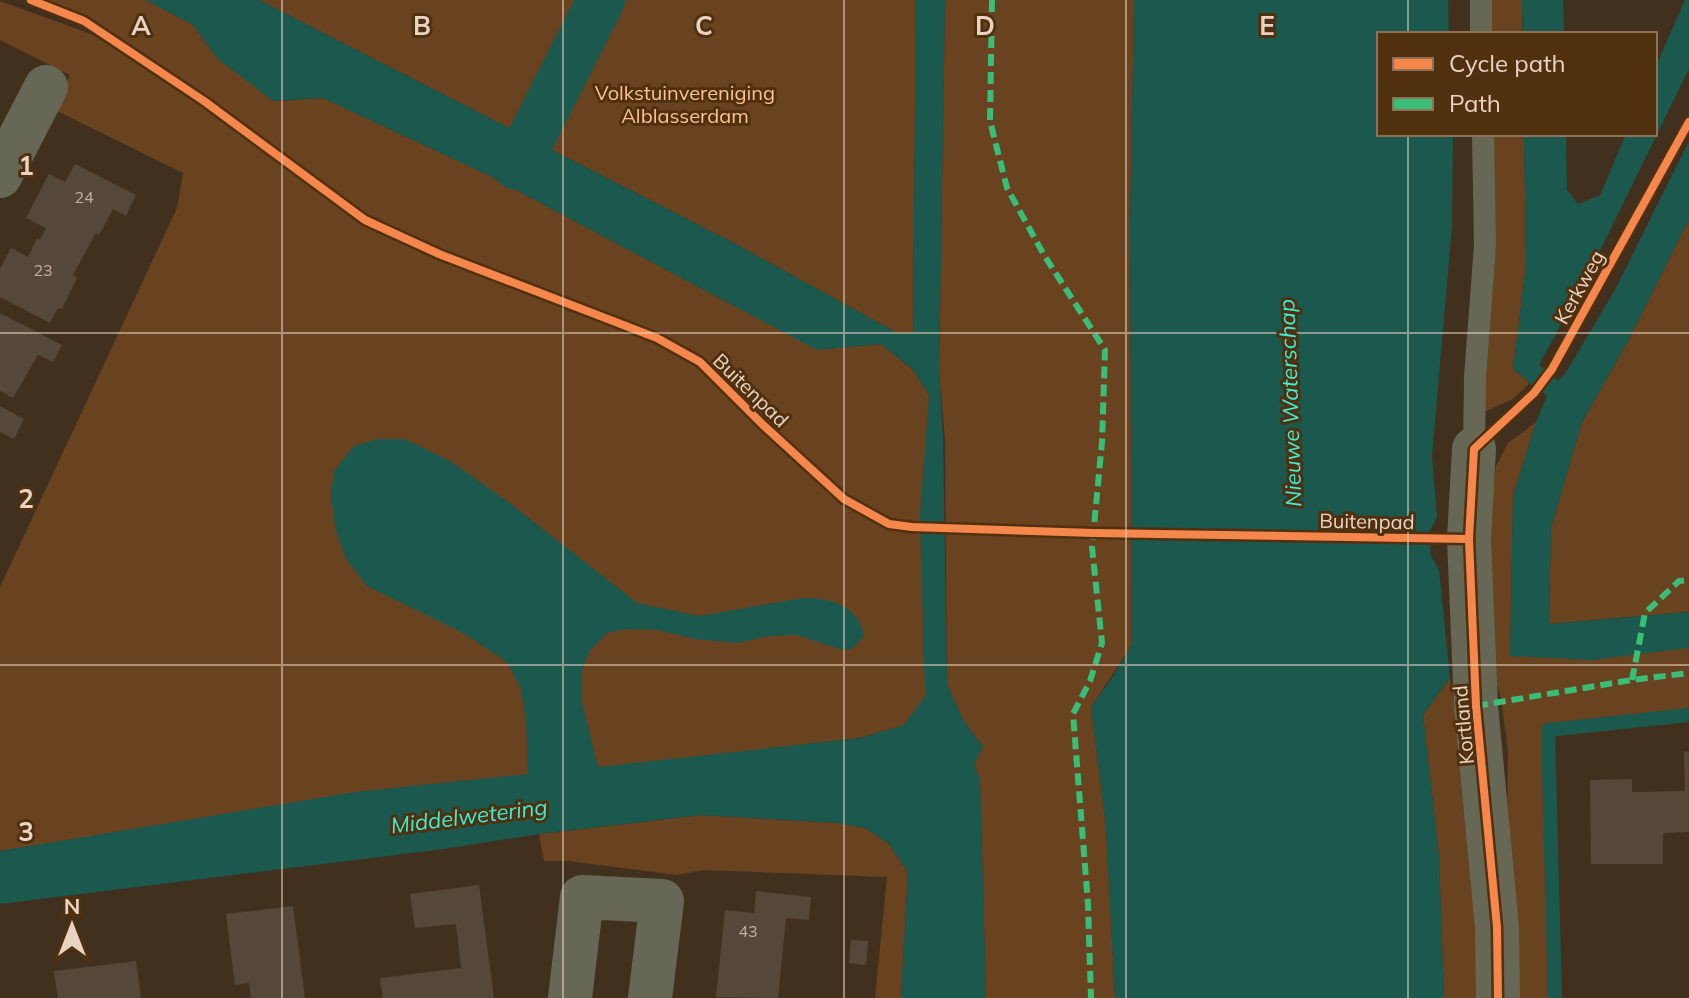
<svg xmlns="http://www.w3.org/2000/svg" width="1689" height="998" font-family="Mulish,sans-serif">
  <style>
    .green { fill: #694320 }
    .water { fill: #1b584d }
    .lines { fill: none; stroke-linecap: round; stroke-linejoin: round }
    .stream { stroke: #1b584d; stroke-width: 14 }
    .canal { stroke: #1b584d; stroke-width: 48 }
    .building { fill: #564838 }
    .lane { stroke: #666754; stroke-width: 22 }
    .street { stroke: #666754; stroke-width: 44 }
    .quiet { stroke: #3abd76; stroke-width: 6; stroke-dasharray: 12 6; stroke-linecap: butt }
    .cycleway-casing { stroke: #51300f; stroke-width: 13 }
    .cycleway { stroke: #f5874c; stroke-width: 8 }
    .grid { fill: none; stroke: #e9d4c3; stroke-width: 2; stroke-opacity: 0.55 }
    .labels { text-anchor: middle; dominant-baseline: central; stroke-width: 6; stroke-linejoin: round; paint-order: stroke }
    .number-label { font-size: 16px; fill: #c4b1a0 }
    .park-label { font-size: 20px; fill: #f9c395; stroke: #51300f }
    .street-label { font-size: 20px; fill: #e9d4c3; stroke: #51300f }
    .water-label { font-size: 22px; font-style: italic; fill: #39efd7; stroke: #51300f }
    .grid-label { font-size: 26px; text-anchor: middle; font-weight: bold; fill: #e9d4c3; stroke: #51300f; stroke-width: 6; stroke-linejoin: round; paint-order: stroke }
  </style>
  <rect width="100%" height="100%" fill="#42301e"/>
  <g class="green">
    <path d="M42,0h104l47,25 24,33 63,43 43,-3 165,77 269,143 70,31 54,-5 32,26 16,25 -3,52 2,256 -13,8 -11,14 -44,13 -224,26 -538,71 -98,16v-264l177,-379 6,-35 -130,-64 17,-34 -70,-35v-39l91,33 79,48 52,37 3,-7 -128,-87z"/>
    <path d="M259,0h657l-3,333h-16l-165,-91z"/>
    <path d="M945,0h189l-4,227 2,418 -41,62 15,120 9,171h-129l-6,-217 -6,-17 9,-17 -18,-24 -18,-38 -2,-246 -6,-68z"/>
    <rect x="1486" y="0" width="36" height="34"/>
    <path d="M1486,134h38l2,131 -13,104 17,14 -17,16 -29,13z"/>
    <path d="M1689,219v393l-140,12 2,-96 31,-106 46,-81z"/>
    <path d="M1536,422l-23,74 -3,159 179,-7v60l-141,20 5,270h-40l-6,-154 1,-92 -7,-55 -12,-37 -6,-106 13,-88 12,-23z"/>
    <path d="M1450,678l25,153 3,167h-34l-5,-142 -16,-141z"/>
    <path d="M701,815l136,8 28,5 23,15 20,29 -7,126h-26l12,-121 -184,-7 -26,5 -109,-14h-24l-5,-27z"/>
  </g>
  <g class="water">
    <path d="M146,0h113l473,242 165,91h16l3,-333h29l-6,371 4,66 4,248 18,38 18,24 -9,17 6,16 6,218h-85l7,-126 -20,-29 -23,-15 -28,-5 -136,-8 -162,19 -95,15 -444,55v-53l355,-59 173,-18 -2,-52 -5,-33 -14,-27 -44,-29 -96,-47 -21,-27 -11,-32 -4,-33 3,-23 20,-25 24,-7h27l45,22 57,40 130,102 62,13 104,-18c27,0 56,7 61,38l-12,13 -9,1 -46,-15 -28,1 -31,7 -43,-4 -37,-9 -33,-1 -18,4 -18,19 -7,19v32l16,64 262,-29 44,-13 21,-29 -5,-181 9,-120 -16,-25 -32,-26 -64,6 -329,-175 -165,-77 -50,3 -56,-43 -24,-33z"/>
    <path d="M1134,0h314l1,34h-70v100h74l-1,92 -20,230 5,61 -8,16 2,23 8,14 11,108 -27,37 16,141 5,142h-329l-9,-171 -15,-120 22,-31 19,-31 -2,-418z"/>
    <path d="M1522,0h41l1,34h-41z"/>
    <path d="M1685,0h4v69l-98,200 -52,96 19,16 7,-7 50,-84 74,-149v78l-61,122 -46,81 -31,106 -2,96 140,-12v36l-97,12 -82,-4 3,-160 23,-74 11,-26 -34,-27 13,-104 -2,-131h42l1,56 11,14 22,-9 26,-61h29v-66z"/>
  </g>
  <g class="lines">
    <path class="stream" d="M1555,998l-7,-268 141,-15"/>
    <path class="canal" d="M517,166l84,-166"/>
  </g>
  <g class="building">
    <path d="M75,164l61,31 -10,21 -13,-7 -14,26 -3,-2 -23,42 4,3 -15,31 -4,-1 -8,15 -50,-26v-28l11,-21 17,9 9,-19 3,2 6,-12 -20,-10 23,-44 16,8z"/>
    <path d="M0,313l62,32 -9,17 -15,-7 -25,43 -13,-7z"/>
    <path d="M0,406l24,13 -10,20 -14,-7z"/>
    <path d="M1689,751v81l-26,1v31h-72l-1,-84 42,-1v13l53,-1 -1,-39z"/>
    <path d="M479,885l15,113h-111l-3,-20 81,-10 -5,-44 -41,4 -5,-34z"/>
    <path d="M756,891l55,6 -2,23 -23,-2 -8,80 -62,-1 9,-87 29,3z"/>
    <path d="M293,906l12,92h-54l-2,-15 -14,2 -9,-71z"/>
    <path d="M851,940l17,1 -2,24 -17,-2z"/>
    <path d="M136,961l5,37h-83l-4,-27z"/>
  </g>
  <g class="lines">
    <g class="lane">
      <path d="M1481,0v34"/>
      <path d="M1474,449l1,-72 10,-132 -2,-111"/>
    </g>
    <g class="street">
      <path d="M0,176l46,-89"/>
      <path d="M1474,449l-5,90 7,167 21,221 1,71"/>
      <path d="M570,998l12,-101 80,4 -12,97"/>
    </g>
    <g class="quiet">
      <path d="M992,0l-2,121 17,67 37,67 61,95 -3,92 -10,105 10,96 -12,38 -17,33 15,190 3,94"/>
      <path d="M1632,680l13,-67 34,-32 10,-1"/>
      <path d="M1476,706l156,-26 57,-7"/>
    </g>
    <defs>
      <g id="cycleway">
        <path d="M31,0l53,21 120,80 161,119 74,34 218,84 43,24 62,62 82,75 45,25 23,3 182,6 375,6"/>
        <path d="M1498,998l-1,-71 -21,-221 -7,-167 5,-90 60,-56 18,-24 137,-247"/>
      </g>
    </defs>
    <use href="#cycleway" class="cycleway-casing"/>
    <use href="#cycleway" class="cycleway"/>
  </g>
  <path class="grid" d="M282,0v998M563,0v998M844,0v998M1126,0v998M1408,0v34M1408,134v864M0,333h1689M0,665h1689"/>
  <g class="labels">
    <g class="number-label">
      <text x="84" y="197">24</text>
      <text x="43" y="270">23</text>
      <text x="748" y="931">43</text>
    </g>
    <g class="park-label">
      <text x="685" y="92">Volkstuinvereniging<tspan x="685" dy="23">Alblasserdam</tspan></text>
    </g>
    <g class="street-label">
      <text transform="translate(1579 287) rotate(-61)">Kerkweg</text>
      <text transform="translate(751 390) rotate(44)">Buitenpad</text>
      <text transform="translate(1367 521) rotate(1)">Buitenpad</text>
      <text transform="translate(1463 725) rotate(-95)">Kortland</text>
    </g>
    <g class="water-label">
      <text transform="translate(1290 403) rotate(-92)">Nieuwe Waterschap</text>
      <text transform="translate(469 816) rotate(-7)">Middelwetering</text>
    </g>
  </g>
  <g class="grid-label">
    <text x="141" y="35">A</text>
    <text x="422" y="35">B</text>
    <text x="704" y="35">C</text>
    <text x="985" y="35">D</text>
    <text x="1267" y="35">E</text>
    <text x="26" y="175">1</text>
    <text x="26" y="508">2</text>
    <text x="26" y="841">3</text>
  </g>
  <rect x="1377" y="32" width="280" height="104" fill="#51300f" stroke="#8e7257" stroke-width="2"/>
  <rect x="1393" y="58" width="40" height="12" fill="#f5874c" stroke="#8e7257" stroke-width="2"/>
  <text x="1449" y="72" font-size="24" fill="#e9d4c3">Cycle path</text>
  <rect x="1393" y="98" width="40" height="12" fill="#3abd76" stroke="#8e7257" stroke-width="2"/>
  <text x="1449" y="112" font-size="24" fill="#e9d4c3">Path</text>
  <g transform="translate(72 926)" stroke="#51300f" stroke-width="6" paint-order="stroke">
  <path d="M0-6L14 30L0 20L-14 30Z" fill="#e9d4c3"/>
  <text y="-12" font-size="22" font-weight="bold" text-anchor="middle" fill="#e9d4c3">N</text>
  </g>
</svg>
